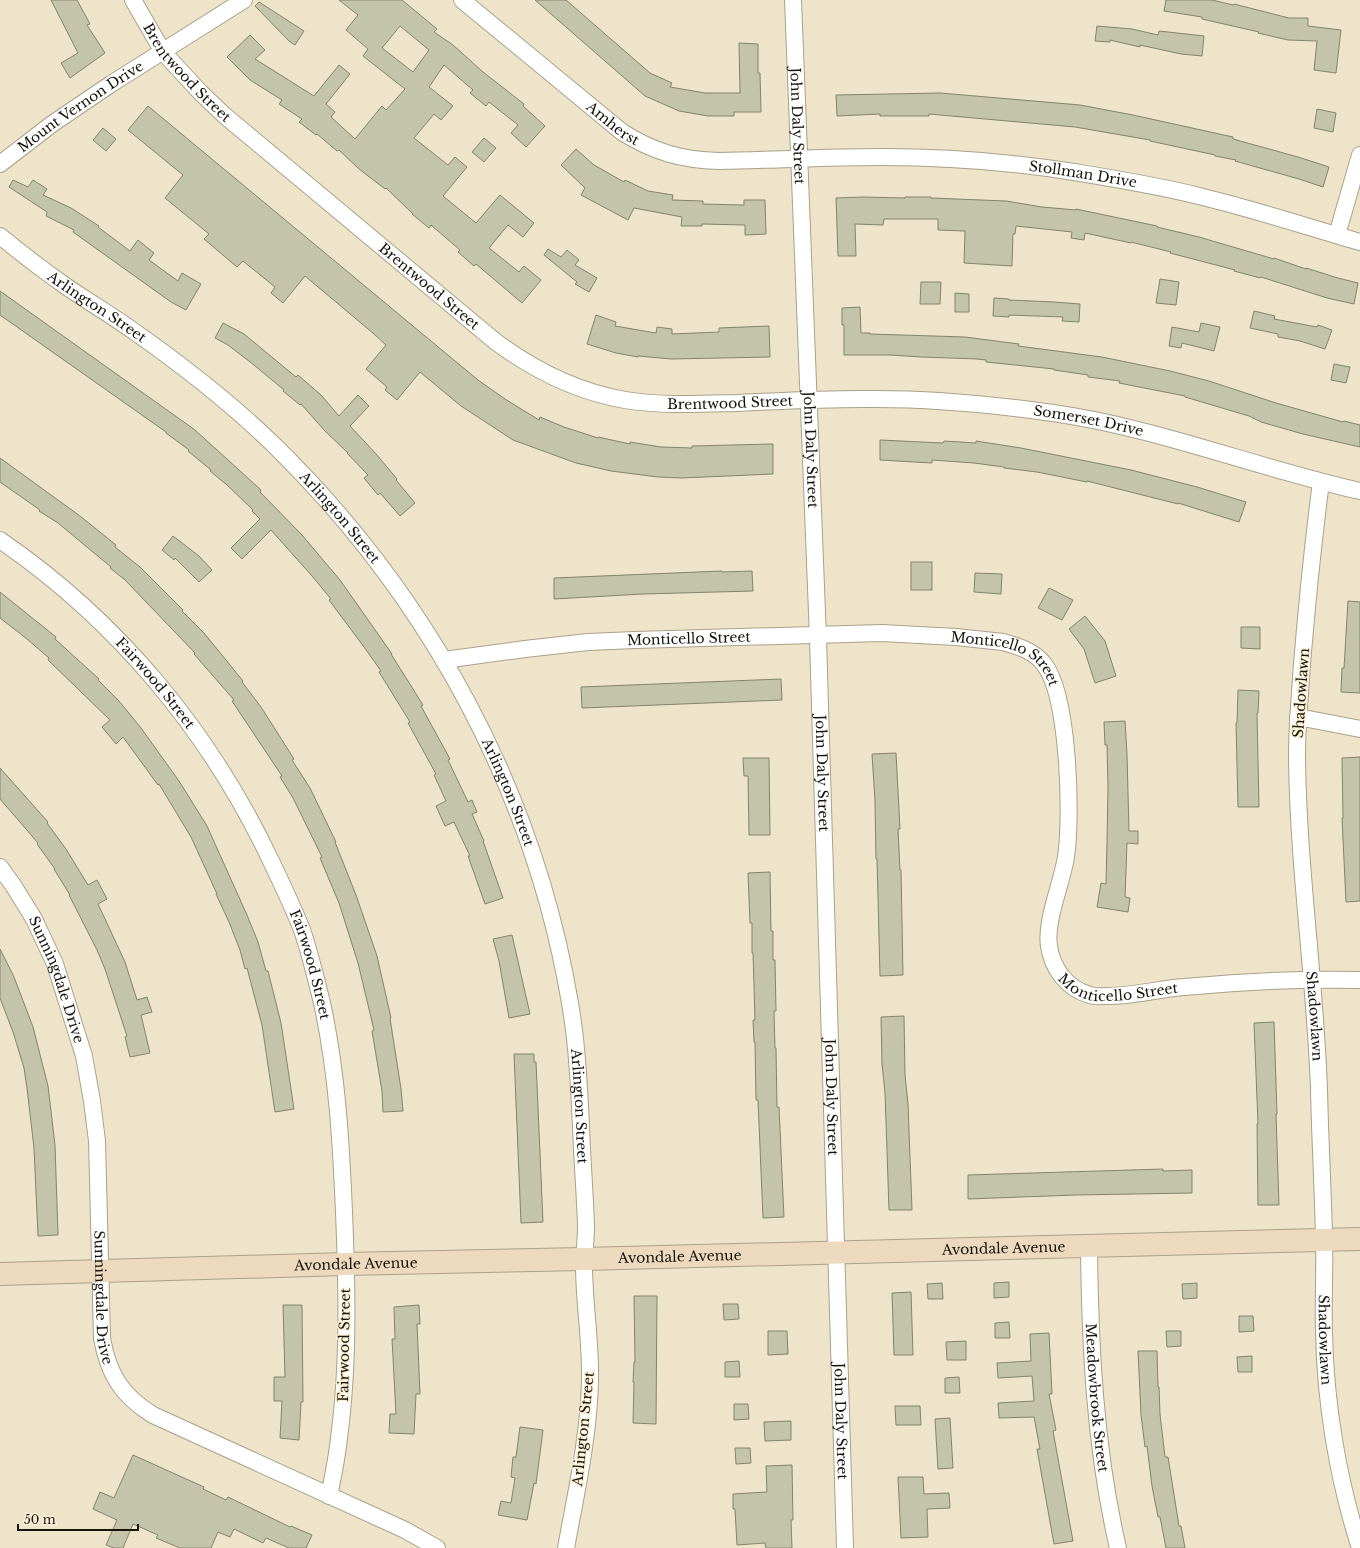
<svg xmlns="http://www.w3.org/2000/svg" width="1360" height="1548" font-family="'Libre Baskerville',serif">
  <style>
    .building { fill: #c4c4aa; stroke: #83836b; fill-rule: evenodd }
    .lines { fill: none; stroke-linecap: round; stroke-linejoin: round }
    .street-casing { stroke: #aba189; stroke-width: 18 }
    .secondary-casing { stroke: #aba189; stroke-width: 24 }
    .street { stroke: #fff; stroke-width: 16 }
    .secondary { stroke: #ecd9be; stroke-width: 22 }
    .labels { text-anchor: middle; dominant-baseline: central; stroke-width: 3; stroke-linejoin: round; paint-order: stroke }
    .street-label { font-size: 14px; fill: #17130a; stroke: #fbf1d7 }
  </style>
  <rect width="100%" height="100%" fill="#eee4ca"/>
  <g class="building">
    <path d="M51,0h26l13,24 -3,1 18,28 -35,25 -9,-15 17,-10z"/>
    <path d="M339,0h63l35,29 -3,3 19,13 30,27 41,32 -1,2 22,20 -19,21 -15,-14 7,-8 -29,-23 -3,4 -16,-13 3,-3 -29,-25 -15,22 24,19 -12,14 -7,-6 -20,24 34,27 7,-8 12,10 -24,29 33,27 24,-28 34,28 -11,14 -15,-12 -19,23 30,24 5,-6 17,14 -19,23 -46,-39 -2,2 -16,-14 2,-2 -29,-25 -2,3 -17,-14h1l-27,-26 -1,1 -26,-20 -20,-19 -2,1 -20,-17 -1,1 -17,-13 3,-3 -23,-15 3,-4 -32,-20 -23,-23 23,-22 15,15 -10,9 59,37 25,-31 11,9 -24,30 9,8 -4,5 24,22 27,-33 4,4 19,-21 -42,-33 5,-7 -22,-19 12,-15zM400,26l29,24 -16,22 -31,-24z"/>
    <path d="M535,0h31l84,73 22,10 -2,4 35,6h35l-1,-50 19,1v29h2l1,39h-27v4h-26l-29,-5 -34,-15z"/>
    <path d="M1166,0h46l21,5 1,-1 55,14h19v8l33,4 -5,43 -22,-3 3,-29 -29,-1 -30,-7 1,-1 -57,-13v-2l-38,-6z"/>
    <path d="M259,2l45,29 -9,14 -6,-4 -34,-35z"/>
    <path d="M1097,26l35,3 26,6 1,-4 45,5 -2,20 -21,-2 -41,-9v2l-30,-7v2l-15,-1z"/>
    <path d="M940,93l140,12 53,10 100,22v2l65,18 31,10 -6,20 -24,-8 -64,-18 1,-1 -21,-4v-1l-65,-14v-1l-75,-13 -146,-13v2h-49v-2l-43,2 -1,-21z"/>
    <path d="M148,106l330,274 27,19 34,21 1,-3 24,10 34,11v-1l32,7v-2l31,5 31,1v-2l81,-2v30l-91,4 -24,-1 -47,-6 -35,-8 -63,-23 -52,-34 -41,-34 -23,28 -12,-10 2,-3 -21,-18 20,-24 -12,-11 -69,-58 -22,27 -12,-10 4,-6 -32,-26 -6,6 -33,-28 5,-5 -44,-36 18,-23 -55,-45z"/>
    <path d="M1317,109l19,4 -3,19 -19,-4z"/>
    <path d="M103,128l13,11 -10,12 -13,-11z"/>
    <path d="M484,138l12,10 -12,14 -12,-10z"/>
    <path d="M576,149l18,16 30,17 1,-2 23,11 25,4 -1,5 31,1v3l41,1v-5h21l1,34 -21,1v-10l-43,-1v2h-21l1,-9 -48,-9 -6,12 -47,-25 4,-7 -24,-23z"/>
    <path d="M13,180l15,7 5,-7 14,9 -4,6 28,13 28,18 -1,1 32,24 8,-11 16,13 -5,7 29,21 4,-8 19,11 -15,26 -15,-8 -98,-70 1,-2 -28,-14 1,-4 -38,-25z"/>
    <path d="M863,197l42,1v-1h26v1l75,3 36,6 34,3v-1l81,17v1l42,10 75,22v-1l32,11v-1l32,10 20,5 -4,21 -27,-6 -66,-21 -1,1 -26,-7 1,-1 -65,-17 1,-1 -40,-10v1l-46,-10 -1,7 -13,-2 1,-6 -56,-6 -1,8h-2l-1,32 -48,-3 1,-32 -27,-1v-11h-54l-1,6 -28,-1 1,32h-18l-2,-58z"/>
    <path d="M548,249l13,8 6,-7 12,10 -4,5 22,13 -8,14 -14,-8 2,-2 -33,-27z"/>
    <path d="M1160,279l19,3 -3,23 -20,-2z"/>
    <path d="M921,282h20l-1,22h-20z"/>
    <path d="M0,291l195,139 66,60 -1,2 42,43 38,45 52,74h-1l32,51 -2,1 29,53 -2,1 20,42 4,-2 5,12 -5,2 12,27h-1l20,57 -18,6 -17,-48h2l-16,-34 -9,4 -9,-20 10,-5 -12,-26 2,-1 -28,-51 2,-1 -31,-50 2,-1 -17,-24 -35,-47 2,-1 -19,-23 -41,-46 -29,29 -11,-11 29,-29 -8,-8 1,-1 -26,-25 -17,-14 1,-1 -23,-19 1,-1 -23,-17v-1l-166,-117z"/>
    <path d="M955,293l14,1v18h-14z"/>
    <path d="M994,298l15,1v1l45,2 26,2 -1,18 -17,-1 1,-4 -54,-2v2l-16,-1z"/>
    <path d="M860,307l1,26h9v1l95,3 54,7 -1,2 84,11 68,14 39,10 67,22 67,19 1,-1 16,4v22l-57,-13 -42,-12 -12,-6 -64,-19v-1l-66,-13 1,-2 -32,-4v-2l-34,-5v-1l-68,-7v-2l-9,-1 -56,-2 -31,-2h-46v-30h-2v-17z"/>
    <path d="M1254,311l21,5 -1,3 43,8 1,-2 14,5 -7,19 -25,-8 -22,-4v-3l-28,-6z"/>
    <path d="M596,315l20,7 -1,4 41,7 1,-6 15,2v5l47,-2v-4l50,-2 1,31 -99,2 -33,-3v1l-22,-4 -29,-9z"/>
    <path d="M223,323l21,11 52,43 2,-2 23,20 18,21 19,-21 11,11 -19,20 27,29 20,24 -1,1 19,23 -15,13 -20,-23 -2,2 -14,-17 4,-3 -21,-22h1l-23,-22 -24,-27 -1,1 -17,-14 1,-1 -30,-25 -26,-20 -13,-7z"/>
    <path d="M1201,323l19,4 -6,24 -32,-8 -1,5 -12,-2 3,-19 27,5z"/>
    <path d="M1334,364l16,3 -4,16 -15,-3z"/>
    <path d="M880,440l63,3 1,-2 32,2v-2l45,7 110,22 66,17 49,15 -7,20 -61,-19v1l-91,-23v1l-50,-10 -33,-4v-1l-30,-4 -42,-3v3l-52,-3z"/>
    <path d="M0,458l80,58 36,29 -1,2 25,20 43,43 -1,1 22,22 39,48 -1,1 19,25 33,52 -2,1 18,28 26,54h-1l21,53 21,61 14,62h-1l11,71 2,22 -20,1 -1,-21 -10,-60 2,-1 -16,-67 -19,-60 -19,-45 2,-1 -29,-59 -13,-21 2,-1 -50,-75 2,-1 -40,-46 1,-1 -70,-73 -15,-12 1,-1 -53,-44 -19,-12 1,-1 -40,-28z"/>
    <path d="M173,536l26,20 13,14 -13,12 -24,-24 -1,2 -12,-10z"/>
    <rect x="911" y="562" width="21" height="28"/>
    <path d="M722,571v1l30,-1 1,20 -110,3 -89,5v-21z"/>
    <path d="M975,573l27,1 -1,20 -27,-2z"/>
    <path d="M1049,588l24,12 -11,20 -24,-12z"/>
    <path d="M0,592l56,45 -1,2 44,40 -1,1 21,21 22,27 38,53 28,45 40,89 11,27 8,29h2l13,52 13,86 -19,3 -13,-87 -15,-57 -2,1 -5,-19 -11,-28 -13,-28h1l-26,-57 -32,-53 -1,1 -35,-48 -7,7 -14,-17 8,-7 -62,-60 1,-2 -22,-19 -27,-21z"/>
    <path d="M1348,601l12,1v91l-19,-1 1,-24h2z"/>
    <path d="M1085,616l20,25 11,35 -21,7 -11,-34 -15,-20z"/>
    <path d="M1241,627h19v22l-19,-1z"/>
    <path d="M781,679l1,21 -200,8 -1,-21z"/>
    <path d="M1238,690l21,1 -1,22h-1l2,94h-21l-2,-84h1z"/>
    <path d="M1125,721l2,33 2,77h9v13l-11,-1 -2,54 5,1 -2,14 -31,-5 4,-24 5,1 1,-42 1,-55 -1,-42h-2l-1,-23z"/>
    <path d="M896,753l4,76h-2l2,41h1l2,105 -23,1 -3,-117h-1l-1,-58 -3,-47z"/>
    <path d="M1360,757v144l-14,1 -4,-84h1l-1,-60z"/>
    <path d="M743,758h26l1,77h-21l-1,-59h-4z"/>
    <path d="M0,768l48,54 -1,1 19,26 22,36 9,-5 10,19 -9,5 27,58 12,38 10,-3 5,15 -11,3 9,38 -20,4 -5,-20 2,-1 -22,-67 -8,-19 -28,-55h1l-16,-26h1l-18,-25 1,-1 -38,-44z"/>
    <path d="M770,872l1,59h2v29h2l1,51h-2l1,37h1l1,59h2l5,110 -21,1 -5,-118h-2l-1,-58h-1l-1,-22h2l-2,-67h-1v-30h-2l-2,-50z"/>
    <path d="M512,935l18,79 -21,4 -10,-57 -6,-22z"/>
    <path d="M0,949l14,28 19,50 15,59 7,59 3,90 -20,1 -4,-88 -7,-60 -3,-20 -11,-36 -13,-34z"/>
    <path d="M904,1016l1,59 3,29 4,106h-23l-4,-117 -3,-29 -1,-47z"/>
    <path d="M1274,1022l3,92h-1l3,91h-21l-1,-81h1l-4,-101z"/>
    <path d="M514,1054h20v8h2l7,160 -22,1z"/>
    <path d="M1163,1169v2l29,-1v23l-116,2 -108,4v-24z"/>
    <path d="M1009,1282v15l-15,1v-15z"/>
    <path d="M942,1283l1,16h-15l-1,-15z"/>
    <path d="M1197,1283v15l-14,1 -1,-15z"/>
    <path d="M911,1292l2,63h-19l-2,-62z"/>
    <path d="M634,1296h23l-1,128 -23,-1 1,-41h-1l1,-20h1z"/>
    <path d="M723,1304h15l1,15 -15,1z"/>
    <path d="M283,1305h19l1,97h-2l-2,38 -19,-2 2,-37h-8v-24h11z"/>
    <path d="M419,1305l1,19h-3l3,70h-4l-2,40 -25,-1 1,-19h6l-4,-75h3l-1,-32z"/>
    <path d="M1239,1316h14l1,15 -15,1z"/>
    <path d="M1009,1322l1,16h-15v-15z"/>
    <path d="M768,1331h19l1,23 -20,1z"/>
    <path d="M1166,1331h15v15l-14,1z"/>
    <path d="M1049,1333l3,61h-3l7,36 -3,1 20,110 -19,3 -17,-95h3l-6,-32 -35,1 -1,-15 36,-2 -2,-25 -34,2 -1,-15 34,-2 -1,-27z"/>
    <path d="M966,1341v19h-19l-1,-18z"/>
    <path d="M1138,1351h19l1,36h1l1,27 5,43h3l11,69h2l4,22h-19l-6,-31h-2l-6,-31 -5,-40 -2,1 -4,-32z"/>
    <path d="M1252,1356v16h-14l-1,-15z"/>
    <path d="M739,1361l1,16h-15v-15z"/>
    <path d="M959,1377l1,16h-15v-15z"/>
    <path d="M734,1404h14l1,15 -15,1z"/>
    <path d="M895,1406h25l1,19h-25z"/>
    <path d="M950,1418l3,50 -15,1 -3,-50z"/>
    <path d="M791,1421v19l-26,1 -1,-19z"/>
    <path d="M520,1427l23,3 -7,54 -2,-1 -7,37 -29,-5 3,-14 10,2 4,-25 -4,-1 2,-20h3z"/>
    <path d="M735,1448h15l1,15 -15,1z"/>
    <path d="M133,1455l71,32 -1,2 23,11 2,-3 62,30 1,-1 21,9 -6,13h-17l-23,-10 -3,5 -29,-14 -4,8 -12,-5 -7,16h-31l-24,-10 2,-3 -25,-11 -10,24h-9l-8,-3 11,-25 -24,-11 7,-17 14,6z"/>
    <path d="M792,1465l1,55h-2l1,28h-26l-1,-5 -28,2 -2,-36h-2v-15l34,-2 -1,-26z"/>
    <path d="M898,1477h25l1,17 25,-1 1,15 -23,1 1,28 -27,1z"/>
  </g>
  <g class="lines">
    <defs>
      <g id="street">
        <path id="s1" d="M133,0l30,52 37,40 24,23 272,227c38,28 82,50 129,58 37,6 74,4 112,3 41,-2 83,-4 125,-4 64,-1 128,5 191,14 105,15 204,55 307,78"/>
        <path id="s2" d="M462,0l160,132c32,20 59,28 97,29 54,-1 109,-4 163,-4 64,0 129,5 192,15 43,7 87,14 129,25 53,13 105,30 157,45"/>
        <path id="s3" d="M793,0c7,213 18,425 25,638 10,303 17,607 27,910"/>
        <path id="s4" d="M0,164l52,-40 59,-40 133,-84"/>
        <path d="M1337,235l23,-80"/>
        <path id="s5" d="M0,236c22,18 44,35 67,51 22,15 44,28 65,43 50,35 99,73 143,116 154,151 259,344 295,557 7,40 9,82 11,123 1,33 4,67 5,100 0,10 -1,21 -2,31 -1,41 7,82 6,123 -1,56 -14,113 -24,168"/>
        <path id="s6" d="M1321,482c-8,61 -14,121 -19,182 -2,31 -5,61 -5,92 1,111 18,221 22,333 1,50 4,100 5,150 1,31 -1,61 0,92 1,71 14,149 36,217"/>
        <path id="s7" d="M0,540c118,81 210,192 271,321 11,23 22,46 31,69 8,23 14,49 20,73 15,69 19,138 22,209 3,74 5,152 -5,226 -2,19 -6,39 -10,58"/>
        <path id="s8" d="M444,660l81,-11 63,-7 47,-2 247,-7 74,4 47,5c15,4 31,9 41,22 25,32 28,152 22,193 -4,26 -21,64 -17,89 3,22 18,43 41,49 5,2 11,1 17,1 26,0 51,-7 77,-9 59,-6 117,-8 176,-7"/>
        <path d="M1298,717l62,12"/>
        <path id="s9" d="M0,867l13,18 21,34 21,45 29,92 8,45 5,40 5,197c6,36 20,58 51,77l252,115 32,18"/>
        <path id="s10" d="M1089,1246c1,102 6,203 29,302"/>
      </g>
      <g id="secondary">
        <path id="s11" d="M0,1274l345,-10 239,-5 776,-20"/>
      </g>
    </defs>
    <use href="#street" class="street-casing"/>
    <use href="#secondary" class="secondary-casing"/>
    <use href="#street" class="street"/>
    <use href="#secondary" class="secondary"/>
  </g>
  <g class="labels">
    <g class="street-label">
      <text stroke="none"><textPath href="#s1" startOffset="91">Brentwood Street</textPath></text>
      <text stroke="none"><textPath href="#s4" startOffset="99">Mount Vernon Drive</textPath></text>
      <text stroke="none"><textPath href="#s2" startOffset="195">Amherst</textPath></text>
      <text stroke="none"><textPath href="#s3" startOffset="126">John Daly Street</textPath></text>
      <text stroke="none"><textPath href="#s2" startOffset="675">Stollman Drive</textPath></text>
      <text stroke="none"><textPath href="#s1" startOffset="415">Brentwood Street</textPath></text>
      <text stroke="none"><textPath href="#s5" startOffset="120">Arlington Street</textPath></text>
      <text stroke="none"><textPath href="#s1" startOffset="750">Brentwood Street</textPath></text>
      <text stroke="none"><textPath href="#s1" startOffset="1110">Somerset Drive</textPath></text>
      <text stroke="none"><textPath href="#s3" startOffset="450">John Daly Street</textPath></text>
      <text stroke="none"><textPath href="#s5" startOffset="443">Arlington Street</textPath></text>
      <text stroke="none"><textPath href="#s8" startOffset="246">Monticello Street</textPath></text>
      <text stroke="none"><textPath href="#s8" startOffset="570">Monticello Street</textPath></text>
      <text stroke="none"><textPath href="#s7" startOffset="212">Fairwood Street</textPath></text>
      <text transform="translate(1301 693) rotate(-86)">Shadowlawn</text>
      <text stroke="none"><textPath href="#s3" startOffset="774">John Daly Street</textPath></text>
      <text stroke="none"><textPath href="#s5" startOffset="767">Arlington Street</textPath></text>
      <text stroke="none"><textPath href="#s7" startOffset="536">Fairwood Street</textPath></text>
      <text stroke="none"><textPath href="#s8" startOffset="990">Monticello Street</textPath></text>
      <text stroke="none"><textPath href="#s9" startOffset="127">Sunningdale Drive</textPath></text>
      <text stroke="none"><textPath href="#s6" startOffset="536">Shadowlawn</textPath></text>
      <text stroke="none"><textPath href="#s3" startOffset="1098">John Daly Street</textPath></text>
      <text stroke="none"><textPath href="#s5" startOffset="1091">Arlington Street</textPath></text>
      <text stroke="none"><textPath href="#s11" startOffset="1004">Avondale Avenue</textPath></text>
      <text stroke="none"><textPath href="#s11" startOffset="680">Avondale Avenue</textPath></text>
      <text stroke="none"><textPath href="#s11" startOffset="356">Avondale Avenue</textPath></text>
      <text stroke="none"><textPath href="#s9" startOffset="451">Sunningdale Drive</textPath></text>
      <text stroke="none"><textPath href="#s6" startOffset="860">Shadowlawn</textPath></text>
      <text transform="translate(344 1345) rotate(-89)">Fairwood Street</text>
      <text stroke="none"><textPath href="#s10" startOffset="152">Meadowbrook Street</textPath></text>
      <text stroke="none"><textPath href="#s3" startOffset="1422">John Daly Street</textPath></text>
      <text transform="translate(583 1429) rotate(-84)">Arlington Street</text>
    </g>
  </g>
  <path d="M18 1524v6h120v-6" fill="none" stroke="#17130a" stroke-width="2"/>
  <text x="24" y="1524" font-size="12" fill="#17130a" stroke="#fbf1d7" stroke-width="3" paint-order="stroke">50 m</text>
</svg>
